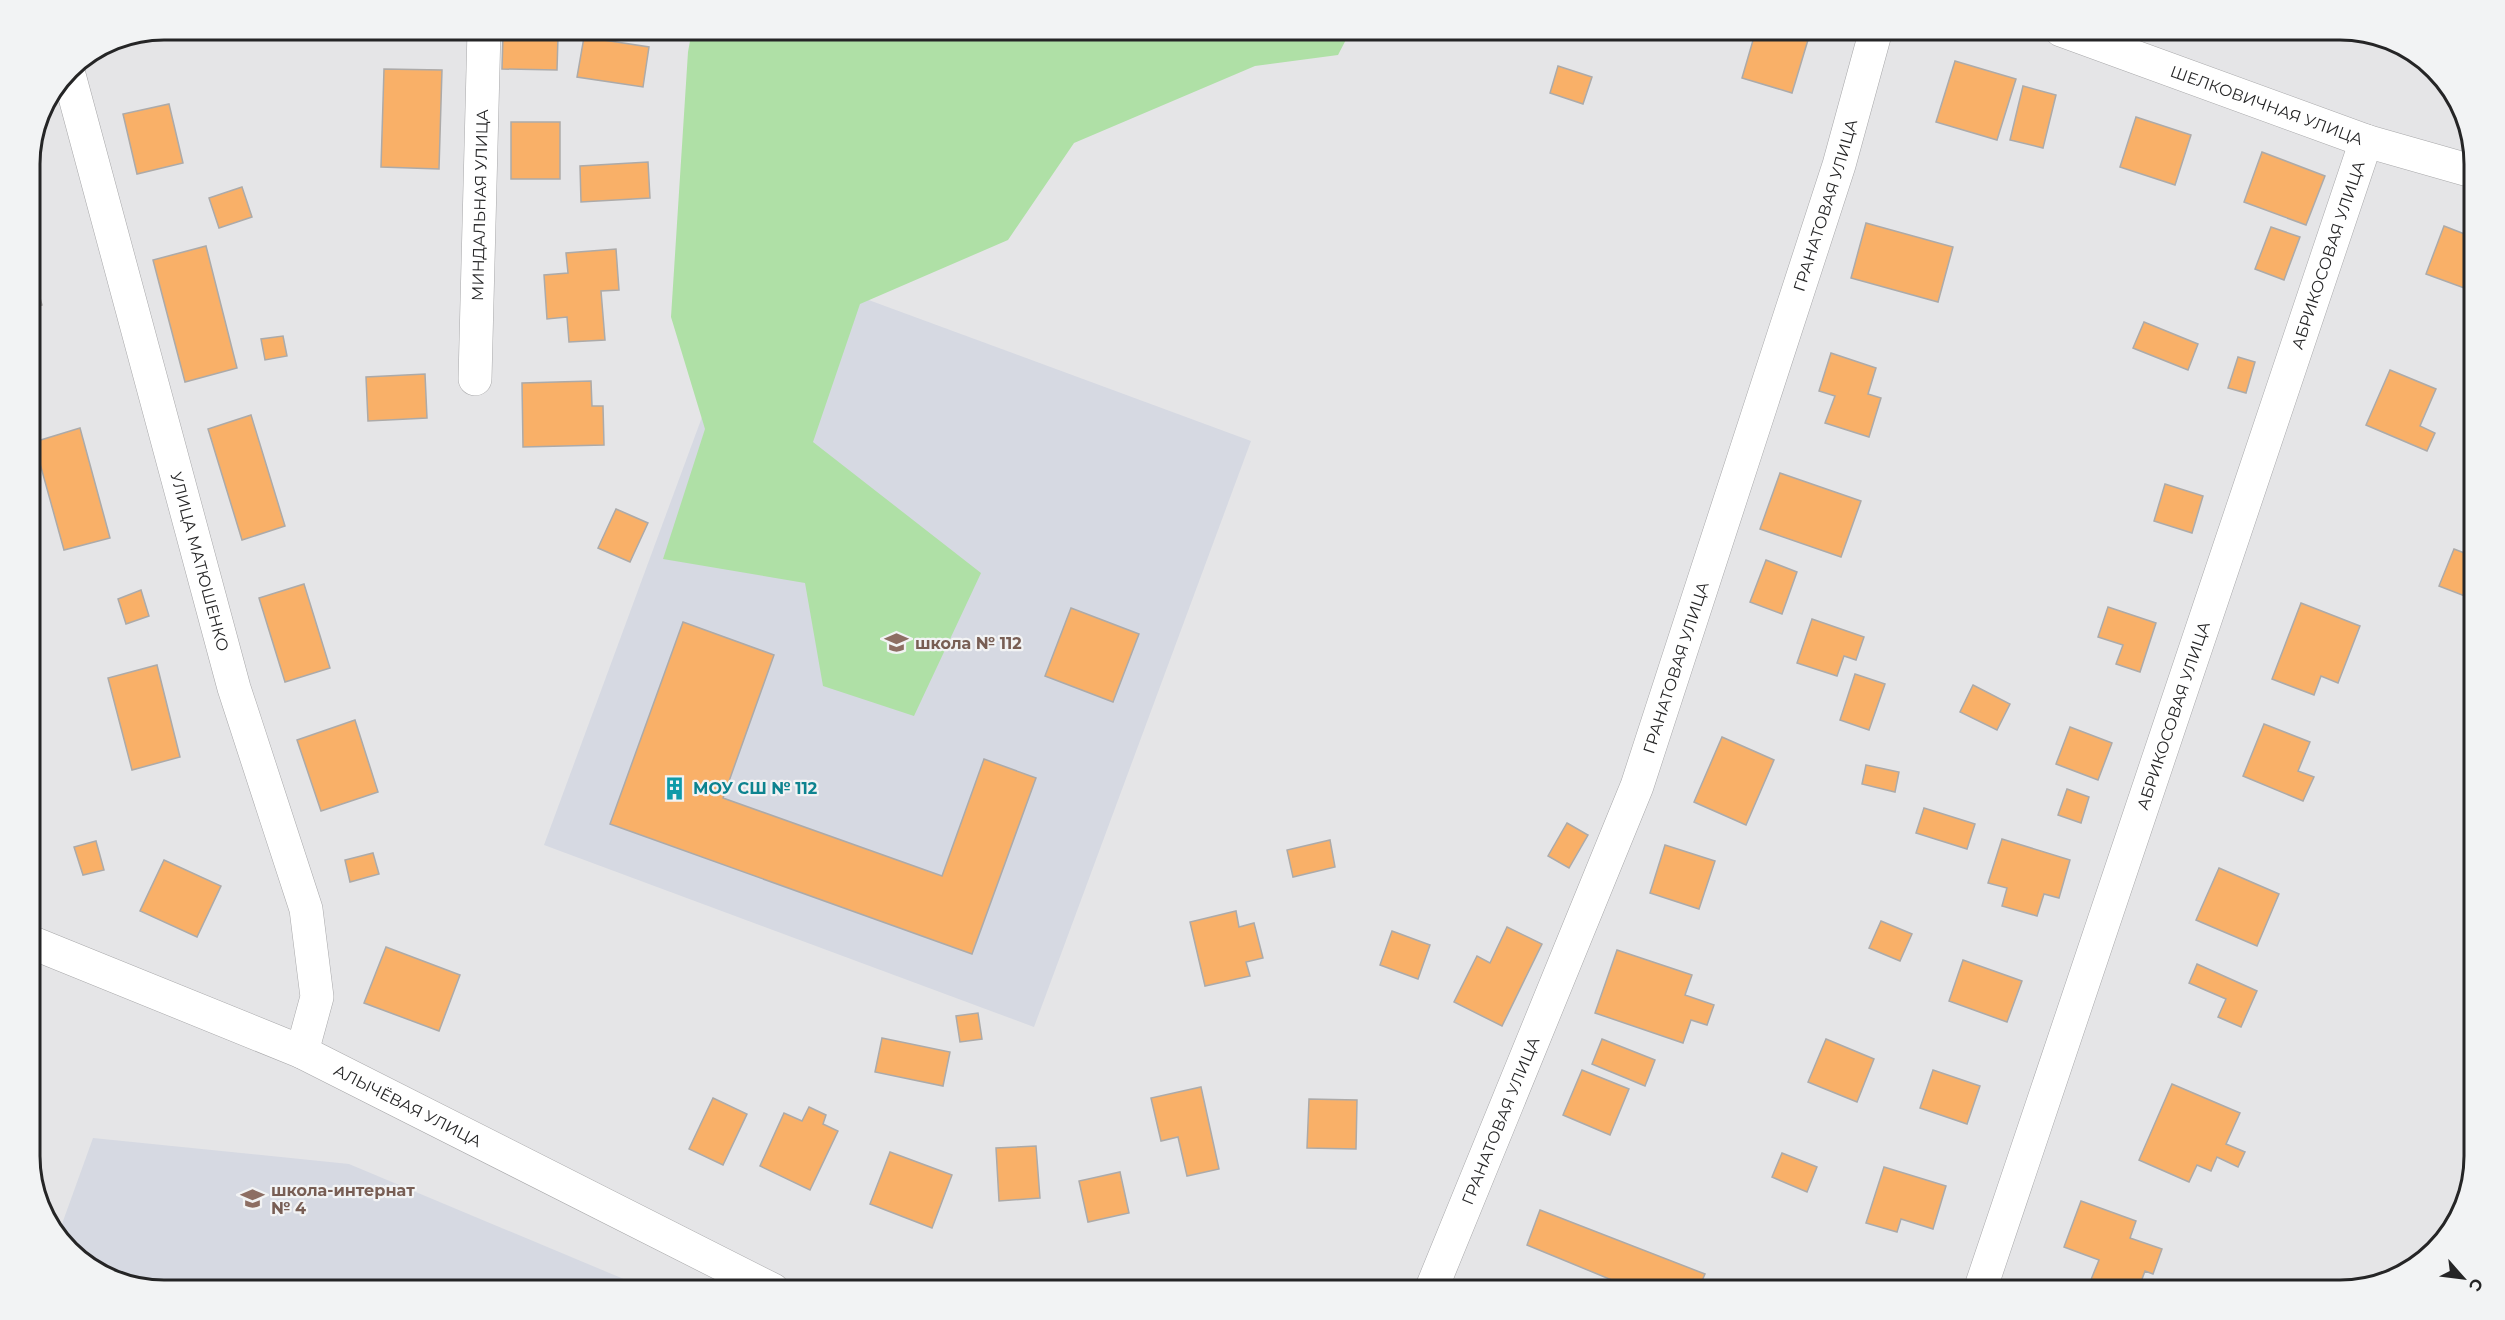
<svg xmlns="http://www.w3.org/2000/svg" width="2505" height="1320" font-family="Montserrat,sans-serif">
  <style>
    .built { fill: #d6d9e2 }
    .green { fill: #afe0a6 }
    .building { fill: #f9b068; stroke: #acaaa9; stroke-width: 1.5 }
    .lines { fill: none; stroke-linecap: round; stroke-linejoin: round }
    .minor-casing { stroke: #a8a8aa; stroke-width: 34 }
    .minor { stroke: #fff; stroke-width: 33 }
    .labels { text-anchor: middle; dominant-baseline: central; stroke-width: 4.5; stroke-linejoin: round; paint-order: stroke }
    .street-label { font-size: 16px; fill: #252526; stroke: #f2f3f4 }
    .education-label { font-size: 16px; font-weight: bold; fill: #785e54; stroke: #f2f3f4; text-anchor: start }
    .culture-label { font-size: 16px; font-weight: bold; fill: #0d838f; stroke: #f2f3f4; text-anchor: start }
    .rim { fill: none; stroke: #252526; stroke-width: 3 }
  </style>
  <rect width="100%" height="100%" fill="#e5e5e7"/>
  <g class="built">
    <path d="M760,260l491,181 -217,586 -490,-182z"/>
    <path d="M93,1138l256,26 301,126h-486l-59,-14 -47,-41z"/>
  </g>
  <path class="green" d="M692,30h659l-13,25 -83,11 -181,77 -66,97 -148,64 -47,138 168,131 -67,143 -91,-30 -18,-103 -142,-24 42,-130 -34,-112 17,-265z"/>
  <g class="building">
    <path d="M1756,30h55l-19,63 -50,-15z"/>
    <path d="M503,36l55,1 -1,33 -55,-1z"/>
    <path d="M584,37l65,10 -6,40 -66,-10z"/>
    <path d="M1955,61l61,18 -19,61 -61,-18z"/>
    <path d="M1558,66l34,11 -9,27 -33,-11z"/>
    <path d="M384,69l58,1 -3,99 -58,-2z"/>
    <path d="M2023,86l33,9 -13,53 -33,-8z"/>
    <path d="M169,104l14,59 -46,11 -14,-60z"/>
    <path d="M2136,117l55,18 -16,50 -55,-18z"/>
    <rect x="511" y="122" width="49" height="57"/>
    <path d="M2262,152l63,24 -19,49 -62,-23z"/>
    <path d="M648,162l2,36 -69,4 -1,-36z"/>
    <path d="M242,187l10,30 -33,11 -10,-30z"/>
    <path d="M1866,223l87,24 -15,55 -87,-24z"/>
    <path d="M2444,226l31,12v54l-49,-18z"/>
    <path d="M2271,227l29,10 -16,43 -29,-11z"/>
    <path d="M206,246l31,122 -52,14 -32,-122z"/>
    <path d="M616,249l3,41 -18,1 4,49 -36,2 -2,-25 -20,2 -3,-44 24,-2 -2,-20z"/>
    <path d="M30,264l12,41 -12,4z"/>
    <path d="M2144,322l54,22 -10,26 -55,-22z"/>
    <path d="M283,336l4,20 -22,4 -4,-21z"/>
    <path d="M1831,353l45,15 -8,26 13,4 -12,39 -44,-14 10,-27 -16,-5z"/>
    <path d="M2238,357l17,5 -9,31 -18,-5z"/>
    <path d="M2390,370l46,19 -16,37 15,7 -8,18 -61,-26z"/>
    <path d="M425,374l2,44 -59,3 -2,-44z"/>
    <path d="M591,381l1,25h11l1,39 -81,2 -1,-64z"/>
    <path d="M251,415l34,111 -43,14 -34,-111z"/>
    <path d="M80,428l30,110 -46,12 -30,-108z"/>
    <path d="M1780,473l81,28 -20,56 -81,-28z"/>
    <path d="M2165,484l38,12 -11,37 -38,-12z"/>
    <path d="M616,509l32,14 -18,39 -32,-14z"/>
    <path d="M2454,549l21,8v43l-36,-14z"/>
    <path d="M1766,560l31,12 -15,42 -32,-12z"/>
    <path d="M304,584l26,84 -45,14 -26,-84z"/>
    <path d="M141,590l8,26 -23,8 -8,-25z"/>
    <path d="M30,601l10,42 -10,2z"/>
    <path d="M2301,603l59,23 -22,57 -17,-7 -7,19 -42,-16z"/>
    <path d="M2108,607l48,16 -16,49 -24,-8 7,-19 -25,-8z"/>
    <path d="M1071,608l68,26 -26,68 -68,-26z"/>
    <path d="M1812,619l52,18 -8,23 -12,-4 -7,20 -40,-13z"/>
    <path d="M683,622l91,33 -51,143 219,78 42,-117 52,19 -64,176 -362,-130z"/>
    <path d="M157,665l23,92 -48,13 -24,-92z"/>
    <path d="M1855,674l30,10 -16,46 -29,-10z"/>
    <path d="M1973,685l37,19 -13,26 -37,-18z"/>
    <path d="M355,720l23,72 -57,19 -24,-71z"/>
    <path d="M2264,724l46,18 -12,29 16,6 -11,24 -60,-25z"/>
    <path d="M2070,727l42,16 -14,37 -42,-16z"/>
    <path d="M1722,737l52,23 -28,65 -52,-23z"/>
    <path d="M1866,765l33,7 -4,20 -33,-8z"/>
    <path d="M2067,789l22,8 -8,26 -23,-8z"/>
    <path d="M1924,808l51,16 -8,25 -51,-16z"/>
    <path d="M1567,823l21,12 -19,33 -21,-12z"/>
    <path d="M2002,839l68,21 -11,38 -15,-4 -7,22 -35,-10 5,-18 -19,-5z"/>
    <path d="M1330,840l5,27 -42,10 -6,-27z"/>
    <path d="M96,841l8,29 -21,5 -9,-28z"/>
    <path d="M1665,845l50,16 -16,48 -49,-16z"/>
    <path d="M373,853l6,21 -29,8 -5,-22z"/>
    <path d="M164,860l57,26 -24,51 -57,-26z"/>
    <path d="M2219,868l60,26 -22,52 -61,-26z"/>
    <path d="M1236,911l3,16 15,-4 9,35 -17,4 4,14 -45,10 -15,-64z"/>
    <path d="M1881,921l31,13 -12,27 -31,-13z"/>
    <path d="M1507,927l35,17 -40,82 -48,-24 23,-46 13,7z"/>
    <path d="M1392,931l38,14 -12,34 -38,-14z"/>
    <path d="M386,947l74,28 -21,56 -75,-28z"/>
    <path d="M1617,950l75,25 -7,20 29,10 -7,20 -16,-5 -8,23 -88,-30z"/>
    <path d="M1963,960l59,21 -15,41 -58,-21z"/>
    <path d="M2197,964l60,27 -16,36 -23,-10 8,-18 -37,-16z"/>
    <path d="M978,1013l4,26 -22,3 -4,-26z"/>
    <path d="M882,1038l68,14 -7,34 -68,-14z"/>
    <path d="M1602,1039l53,21 -10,26 -53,-22z"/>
    <path d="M1826,1039l48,20 -17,43 -49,-20z"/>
    <path d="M1582,1070l47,19 -19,46 -47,-20z"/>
    <path d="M1933,1070l47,16 -13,38 -47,-16z"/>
    <path d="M2172,1084l68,29 -14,31 19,8 -7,15 -21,-10 -6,14 -14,-6 -8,17 -50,-22z"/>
    <path d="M2475,1085v22l-9,-5z"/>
    <path d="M1201,1087l18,82 -32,7 -9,-39 -17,4 -10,-43z"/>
    <path d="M713,1098l34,16 -24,51 -34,-16z"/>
    <path d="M1309,1099l48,1 -1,49 -49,-1z"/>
    <path d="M809,1107l17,8 -3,9 15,7 -28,59 -50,-24 24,-53 18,8z"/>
    <path d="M1036,1146l4,52 -41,3 -3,-53z"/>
    <path d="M890,1152l62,23 -20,53 -62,-24z"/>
    <path d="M1782,1153l35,14 -10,25 -35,-15z"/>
    <path d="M1884,1167l62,19 -13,43 -32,-10 -4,13 -31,-9z"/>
    <path d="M1120,1172l9,41 -41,9 -9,-41z"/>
    <path d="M2081,1201l55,20 -6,17 32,11 -9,25 -8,-3 -7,19h-42l-8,-3 11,-27 -35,-13z"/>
    <path d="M1540,1210l165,64 -7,16h-62l-109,-45z"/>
    <path d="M1504,1280l20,8 -1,2h-22z"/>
  </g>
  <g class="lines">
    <defs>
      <g id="minor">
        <path id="s1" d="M2061,30l305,111 109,31"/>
        <path id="s2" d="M68,71l166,617 72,221 11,88 -15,55"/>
        <path id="s3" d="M475,379l9,-349"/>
        <path id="s4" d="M30,944l3,-1 269,109 471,238"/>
        <path id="s5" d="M1431,1290l206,-504 202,-621 37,-135"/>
        <path id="s6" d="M1980,1290l386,-1149"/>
      </g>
    </defs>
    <use href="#minor" class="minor-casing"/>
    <use href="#minor" class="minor"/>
  </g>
  <defs>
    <symbol id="school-bare" viewBox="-9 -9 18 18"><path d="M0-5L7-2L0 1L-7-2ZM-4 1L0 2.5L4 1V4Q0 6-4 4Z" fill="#8d6e63" stroke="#f2f3f4" stroke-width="2.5" paint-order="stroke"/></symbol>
    <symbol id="building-bare" viewBox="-9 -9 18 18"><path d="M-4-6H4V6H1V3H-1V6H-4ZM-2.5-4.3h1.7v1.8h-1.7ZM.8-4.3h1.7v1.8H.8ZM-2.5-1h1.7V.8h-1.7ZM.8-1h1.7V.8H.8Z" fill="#0f9aa8" stroke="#f2f3f4" stroke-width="2.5" paint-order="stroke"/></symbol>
  </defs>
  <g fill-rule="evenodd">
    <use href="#school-bare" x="880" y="626" width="33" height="33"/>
    <use href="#building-bare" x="658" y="772" width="33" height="33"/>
    <use href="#school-bare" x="236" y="1182" width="33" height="33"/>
  </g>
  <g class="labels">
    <g class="street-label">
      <text stroke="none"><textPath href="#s1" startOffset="219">ШЕЛКОВИЧНАЯ УЛИЦА</textPath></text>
      <text stroke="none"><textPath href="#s3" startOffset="174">МИНДАЛЬНАЯ УЛИЦА</textPath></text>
      <text stroke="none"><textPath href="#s5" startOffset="1155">ГРАНАТОВАЯ УЛИЦА</textPath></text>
      <text stroke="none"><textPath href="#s6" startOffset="1092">АБРИКОСОВАЯ УЛИЦА</textPath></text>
      <text stroke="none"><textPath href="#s2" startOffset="508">УЛИЦА МАТЮШЕНКО</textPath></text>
      <text stroke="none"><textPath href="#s5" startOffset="669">ГРАНАТОВАЯ УЛИЦА</textPath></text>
      <text stroke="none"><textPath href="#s6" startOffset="606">АБРИКОСОВАЯ УЛИЦА</textPath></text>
      <text stroke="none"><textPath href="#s4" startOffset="412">АЛЫЧЁВАЯ УЛИЦА</textPath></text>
      <text stroke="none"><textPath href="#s5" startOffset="183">ГРАНАТОВАЯ УЛИЦА</textPath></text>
    </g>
    <g class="education-label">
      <text x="915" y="643">школа № 112</text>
      <text x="271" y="1190">школа-интернат<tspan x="271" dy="18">№ 4</tspan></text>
    </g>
    <g class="culture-label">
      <text x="693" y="788">МОУ СШ № 112</text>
    </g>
  </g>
  <path d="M0 0H2505V1320H0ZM164 40H2340A124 124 0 0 1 2464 164V1156A124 124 0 0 1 2340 1280H164A124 124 0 0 1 40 1156V164A124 124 0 0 1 164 40Z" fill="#f2f3f4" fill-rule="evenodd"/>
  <path class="rim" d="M164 40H2340A124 124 0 0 1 2464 164V1156A124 124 0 0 1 2340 1280H164A124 124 0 0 1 40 1156V164A124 124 0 0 1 164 40Z"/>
  <g transform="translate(2463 1278) rotate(118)" stroke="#f2f3f4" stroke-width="4.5" paint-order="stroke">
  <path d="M0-4.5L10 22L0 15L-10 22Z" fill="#252526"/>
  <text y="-9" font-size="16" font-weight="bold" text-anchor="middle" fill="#252526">С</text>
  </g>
</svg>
